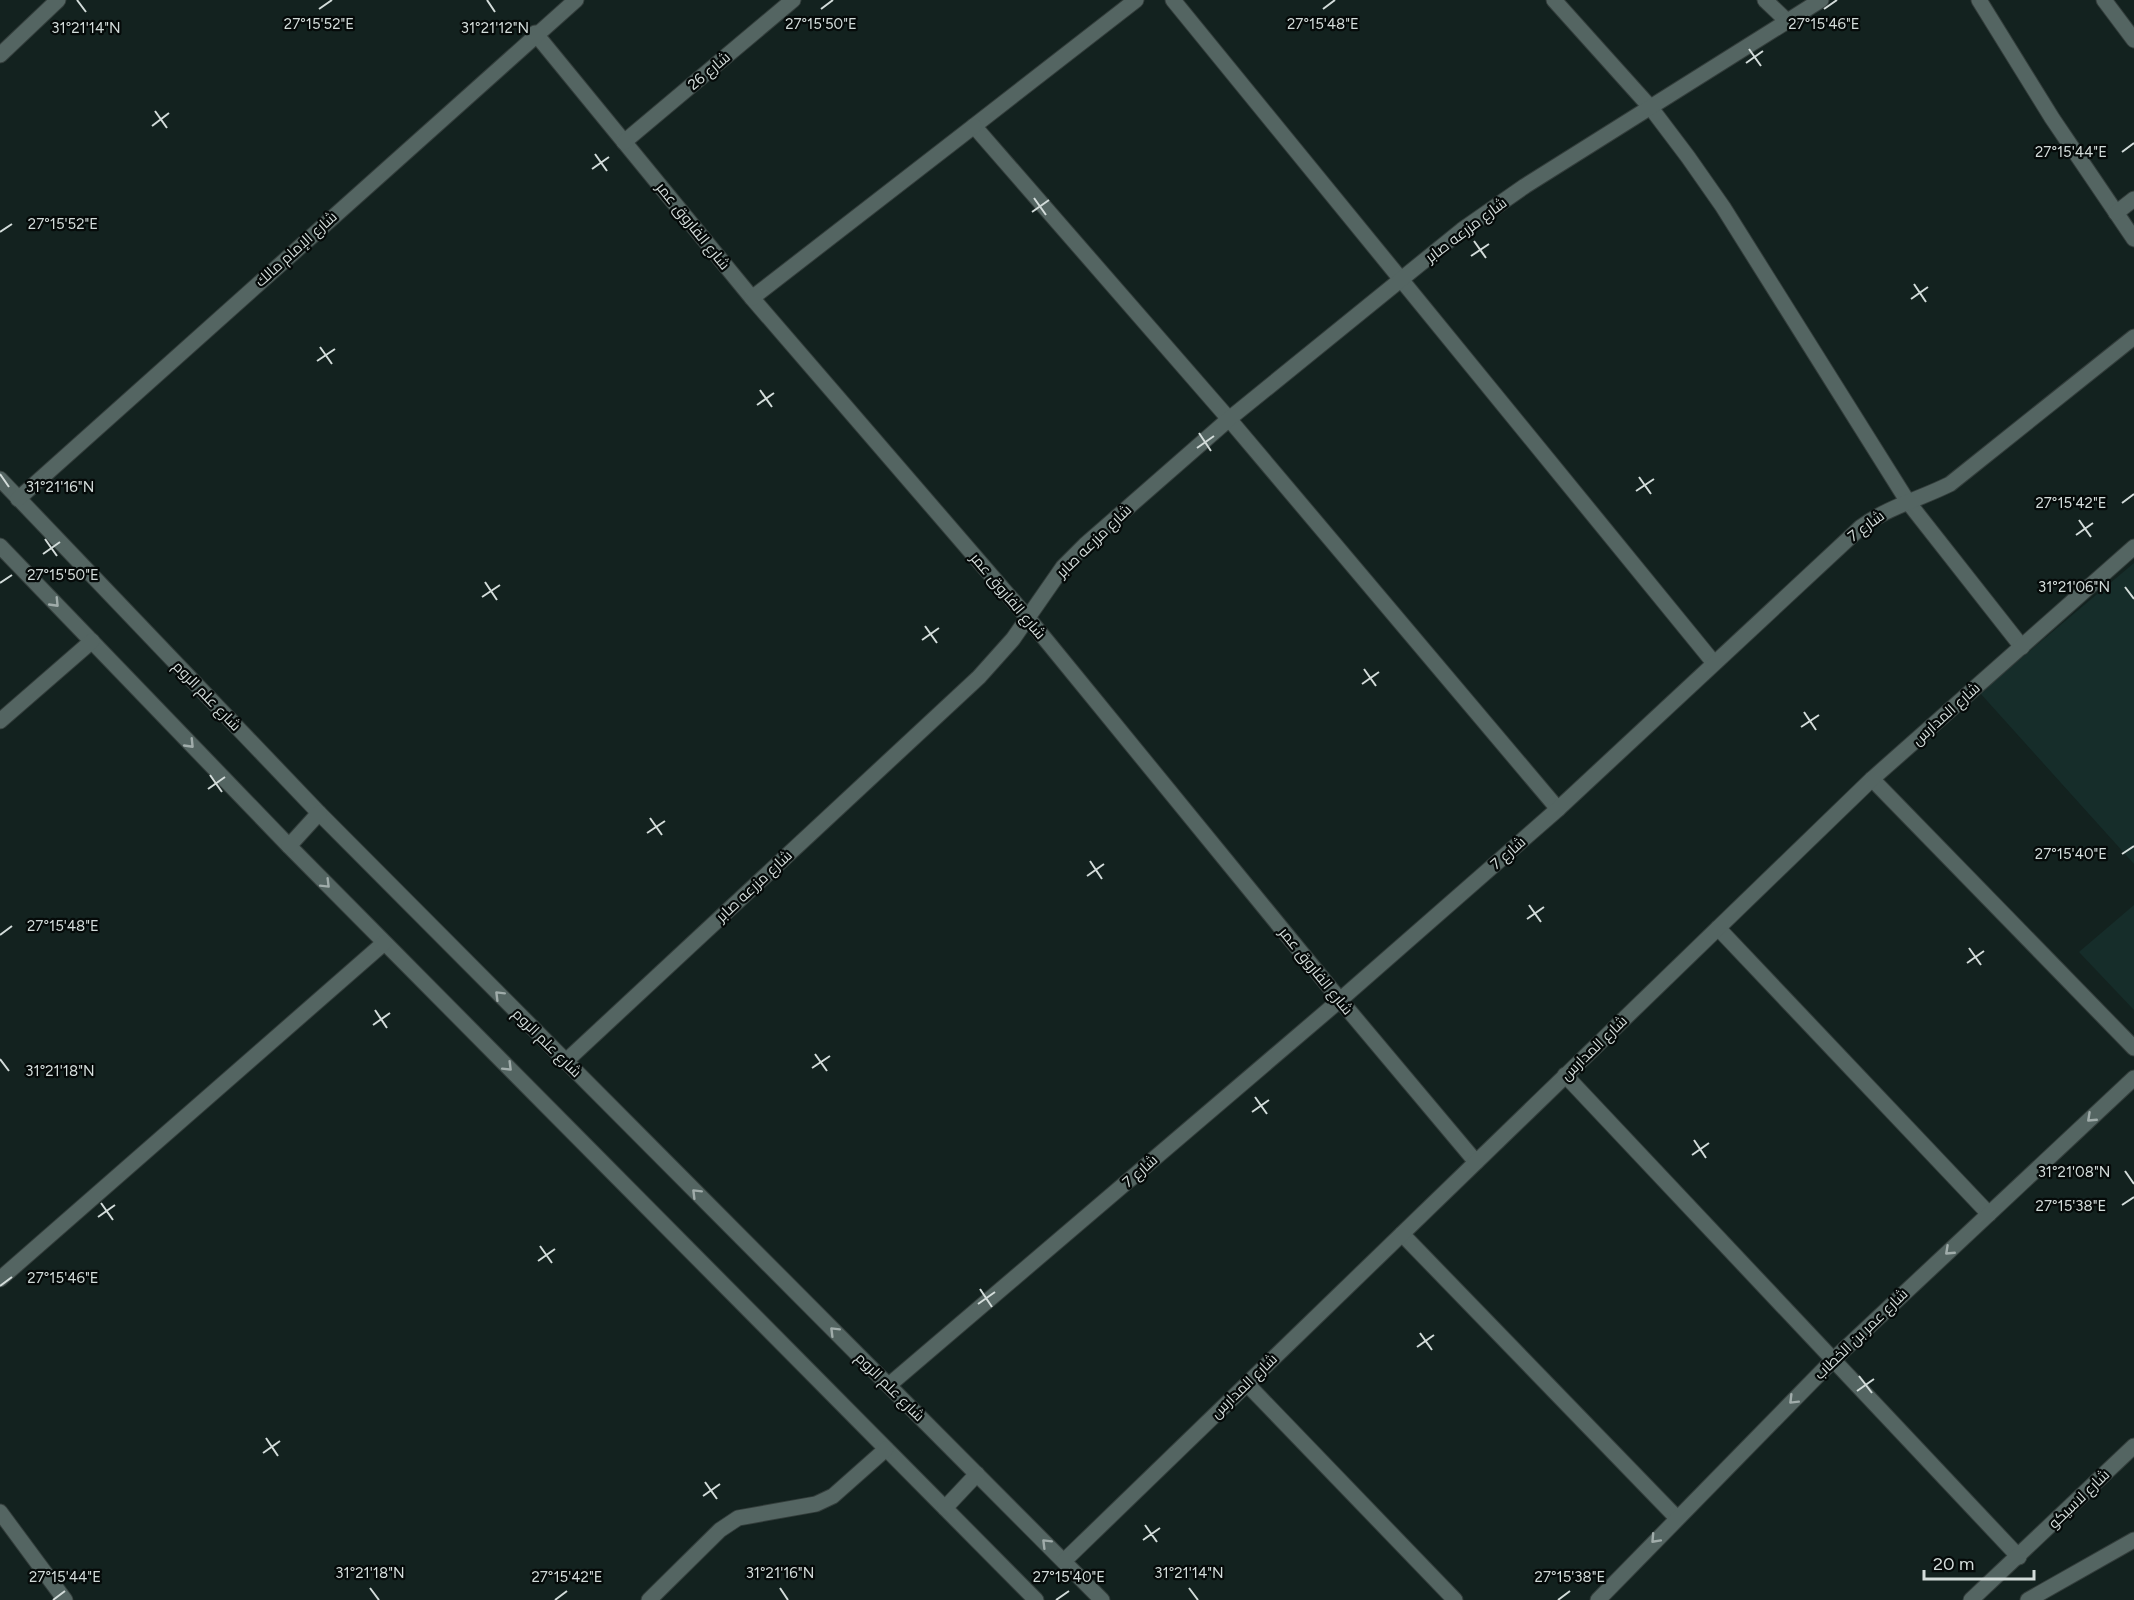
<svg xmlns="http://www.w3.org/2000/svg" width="2134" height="1600" font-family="Figtree,Cairo,sans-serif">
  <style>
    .built { fill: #162d2a }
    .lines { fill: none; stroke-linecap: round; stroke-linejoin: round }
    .minor-casing { stroke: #333d3b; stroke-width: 17 }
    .minor { stroke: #546562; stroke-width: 15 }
    .oneway { stroke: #a0acaa }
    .ticks { fill: none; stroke: #d3dcda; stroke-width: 2 }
    .labels { text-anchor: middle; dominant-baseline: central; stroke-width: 4.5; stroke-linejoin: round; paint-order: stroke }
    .street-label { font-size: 15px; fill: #d3dcda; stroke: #050a09 }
    .ticks-label { font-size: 15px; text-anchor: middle; fill: #d3dcda; stroke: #050a09; stroke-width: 4.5; stroke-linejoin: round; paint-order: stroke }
  </style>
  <rect width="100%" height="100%" fill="#13221f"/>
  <g class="built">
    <path d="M2134,563v301l-154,-171z"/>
    <path d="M2134,905v105l-55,-58z"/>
  </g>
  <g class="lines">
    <defs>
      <g id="minor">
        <path d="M1136,0l-162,126 255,293 329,390"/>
        <path d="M1173,0l541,663"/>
        <path d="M1554,0l97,108 37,49 35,50 185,295 114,145"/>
        <path d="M1765,0l23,22"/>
        <path d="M1979,0l73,118 82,121"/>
        <path d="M2104,0l30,40"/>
        <path d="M535,33l217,265 276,320 312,382 136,162"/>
        <path d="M0,55l58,-55"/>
        <path d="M624,142l169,-142"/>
        <path d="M2116,213l18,-14"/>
        <path d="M752,298l222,-172"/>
        <path d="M0,479l319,334 783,787"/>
        <path d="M18,499l558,-499"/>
        <path d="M0,546l289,300 747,754"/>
        <path d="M0,721l92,-80"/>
        <path d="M1872,779l262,269"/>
        <path d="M289,846l30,-33"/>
        <path d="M1718,928l271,286"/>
        <path d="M565,1062l414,-385 34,-38 50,-72 22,-22 144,-126 233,-189 63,-44 296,-186"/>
        <path d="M1565,1075l454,482"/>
        <path d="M1402,1234l274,283"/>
        <path d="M0,1279l384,-336"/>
        <path d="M1247,1384l208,216"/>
        <path d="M889,1385l451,-385 218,-191 303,-282c27,-20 59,-28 89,-43l184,-147"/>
        <path d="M945,1508l32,-34"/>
        <path d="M0,1512l65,88"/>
        <path d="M1064,1561l808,-782 262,-232"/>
        <path d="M649,1600l71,-70 18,-12 78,-14 17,-8 53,-47"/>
        <path d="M1598,1600l235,-240 301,-282"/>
        <path d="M1971,1600l163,-154"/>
        <path d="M2028,1600l106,-60"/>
      </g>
    </defs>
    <use href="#minor" class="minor-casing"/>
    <use href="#minor" class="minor"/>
  </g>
  <defs><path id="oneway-chevron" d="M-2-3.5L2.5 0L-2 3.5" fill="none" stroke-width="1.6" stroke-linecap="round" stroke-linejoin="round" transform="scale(1.5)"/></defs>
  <g class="oneway">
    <use href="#oneway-chevron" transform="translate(55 603) rotate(46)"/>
    <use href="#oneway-chevron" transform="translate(190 744) rotate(46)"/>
    <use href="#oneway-chevron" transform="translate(326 884) rotate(45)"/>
    <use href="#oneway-chevron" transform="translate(499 995) rotate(-135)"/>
    <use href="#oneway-chevron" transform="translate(508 1067) rotate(45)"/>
    <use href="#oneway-chevron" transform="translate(2091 1118) rotate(137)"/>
    <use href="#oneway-chevron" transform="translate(696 1193) rotate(-135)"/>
    <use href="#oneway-chevron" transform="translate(1949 1251) rotate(137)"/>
    <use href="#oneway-chevron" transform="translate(834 1331) rotate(-135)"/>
    <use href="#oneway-chevron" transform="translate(1793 1400) rotate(135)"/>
    <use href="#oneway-chevron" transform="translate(1655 1539) rotate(133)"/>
    <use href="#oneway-chevron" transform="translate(1046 1543) rotate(-135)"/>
  </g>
  <path class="ticks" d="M77,0l9,12M487,0l8,12M319,9l13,-9M821,9l12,-9M1323,9l12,-9M1824,9l13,-9M1749,49l12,17M1746,63l17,-12M155,111l12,17M152,126l17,-13M2122,152l12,-9M595,154l12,17M592,169l17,-12M1034,198l12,17M1032,212l17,-12M0,232l12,-8M1474,241l12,17M1471,256l18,-12M1914,284l12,18M1911,299l17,-12M320,347l12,17M317,361l18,-12M760,390l12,17M757,405l17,-12M1199,433l12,18M1197,448l17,-12M0,474l9,13M1639,477l12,17M1636,491l18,-12M2122,503l12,-9M2079,520l12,17M2076,535l17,-12M45,539l12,17M43,554l17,-12M485,582l12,18M0,583l12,-8M2125,587l9,12M482,597l18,-12M925,626l12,17M922,640l17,-12M1364,669l12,17M1362,684l17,-12M1804,712l12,18M1801,727l18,-12M210,775l12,17M208,789l17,-12M650,818l12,17M647,833l18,-12M2122,854l12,-8M1090,861l12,18M1087,876l17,-12M1529,905l12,17M1527,919l17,-12M0,935l12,-9M1969,948l12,17M1967,963l17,-12M375,1010l12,18M373,1025l17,-12M815,1054l12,17M0,1059l9,12M812,1068l18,-12M1255,1097l12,17M1252,1112l17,-12M1694,1140l12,18M1692,1155l17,-12M2125,1171l9,13M101,1203l12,17M2122,1205l12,-8M98,1217l17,-12M540,1246l12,17M538,1261l17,-12M0,1286l12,-9M980,1289l12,18M978,1304l17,-12M1420,1333l12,17M1417,1347l17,-12M1859,1376l13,17M1857,1391l17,-12M266,1438l12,18M263,1453l17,-12M705,1482l12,17M703,1496l17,-12M1145,1525l12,17M1143,1540l17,-12M370,1588l9,12M780,1588l8,12M1189,1588l9,12M53,1600l12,-9M555,1600l12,-9M1056,1600l13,-9M1558,1600l12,-9"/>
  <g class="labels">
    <g class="street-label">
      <text transform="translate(709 71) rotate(-40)">شارع 26</text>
      <text transform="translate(693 226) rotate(51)">شارع الفاروق عمر</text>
      <text transform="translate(1466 230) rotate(-37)">شارع مزرعه صابر</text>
      <text transform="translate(296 249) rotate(-42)">شارع الإمام مالك</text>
      <text transform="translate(1866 526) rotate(-37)">شارع 7</text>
      <text transform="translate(1094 541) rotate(-44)">شارع مزرعه صابر</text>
      <text transform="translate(1008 596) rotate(50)">شارع الفاروق عمر</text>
      <text transform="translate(207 696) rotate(46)">شارع علم الروم</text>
      <text transform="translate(1946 714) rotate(-42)">شارع المدارس</text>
      <text transform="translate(1508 853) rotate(-41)">شارع 7</text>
      <text transform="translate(754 886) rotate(-43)">شارع مزرعه صابر</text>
      <text transform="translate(1316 971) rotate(51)">شارع الفاروق عمر</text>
      <text transform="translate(547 1043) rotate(45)">شارع علم الروم</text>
      <text transform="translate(1594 1048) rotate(-44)">شارع المدارس</text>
      <text transform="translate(1140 1171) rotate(-41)">شارع 7</text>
      <text transform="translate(1861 1334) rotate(-44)">شارع عمر بن الخطاب</text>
      <text transform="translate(1244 1386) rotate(-44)">شارع المدارس</text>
      <text transform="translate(890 1387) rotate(45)">شارع علم الروم</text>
      <text transform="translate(2079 1499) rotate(-44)">شارع لاسيكو</text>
    </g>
  </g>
  <g class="ticks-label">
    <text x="821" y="29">27°15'50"E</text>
    <text x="1323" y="29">27°15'48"E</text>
    <text x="1824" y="29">27°15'46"E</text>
    <text x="319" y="29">27°15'52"E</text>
    <text x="86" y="33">31°21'14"N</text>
    <text x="495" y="33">31°21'12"N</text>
    <text x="2071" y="157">27°15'44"E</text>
    <text x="63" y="229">27°15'52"E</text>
    <text x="60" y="492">31°21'16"N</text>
    <text x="2071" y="508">27°15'42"E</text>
    <text x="63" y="580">27°15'50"E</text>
    <text x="2074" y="592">31°21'06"N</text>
    <text x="2071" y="859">27°15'40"E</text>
    <text x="63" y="931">27°15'48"E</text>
    <text x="60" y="1076">31°21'18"N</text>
    <text x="2074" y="1177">31°21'08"N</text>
    <text x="2071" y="1211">27°15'38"E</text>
    <text x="63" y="1283">27°15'46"E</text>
    <text x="370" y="1578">31°21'18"N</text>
    <text x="780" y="1578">31°21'16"N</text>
    <text x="1189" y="1578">31°21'14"N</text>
    <text x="65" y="1582">27°15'44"E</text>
    <text x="567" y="1582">27°15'42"E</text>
    <text x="1069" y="1582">27°15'40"E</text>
    <text x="1570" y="1582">27°15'38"E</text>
  </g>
  <path d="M1924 1570v9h110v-9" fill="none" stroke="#d3dcda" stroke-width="3"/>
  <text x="1933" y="1570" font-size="18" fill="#d3dcda" stroke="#050a09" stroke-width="4.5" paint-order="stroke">20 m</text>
</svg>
